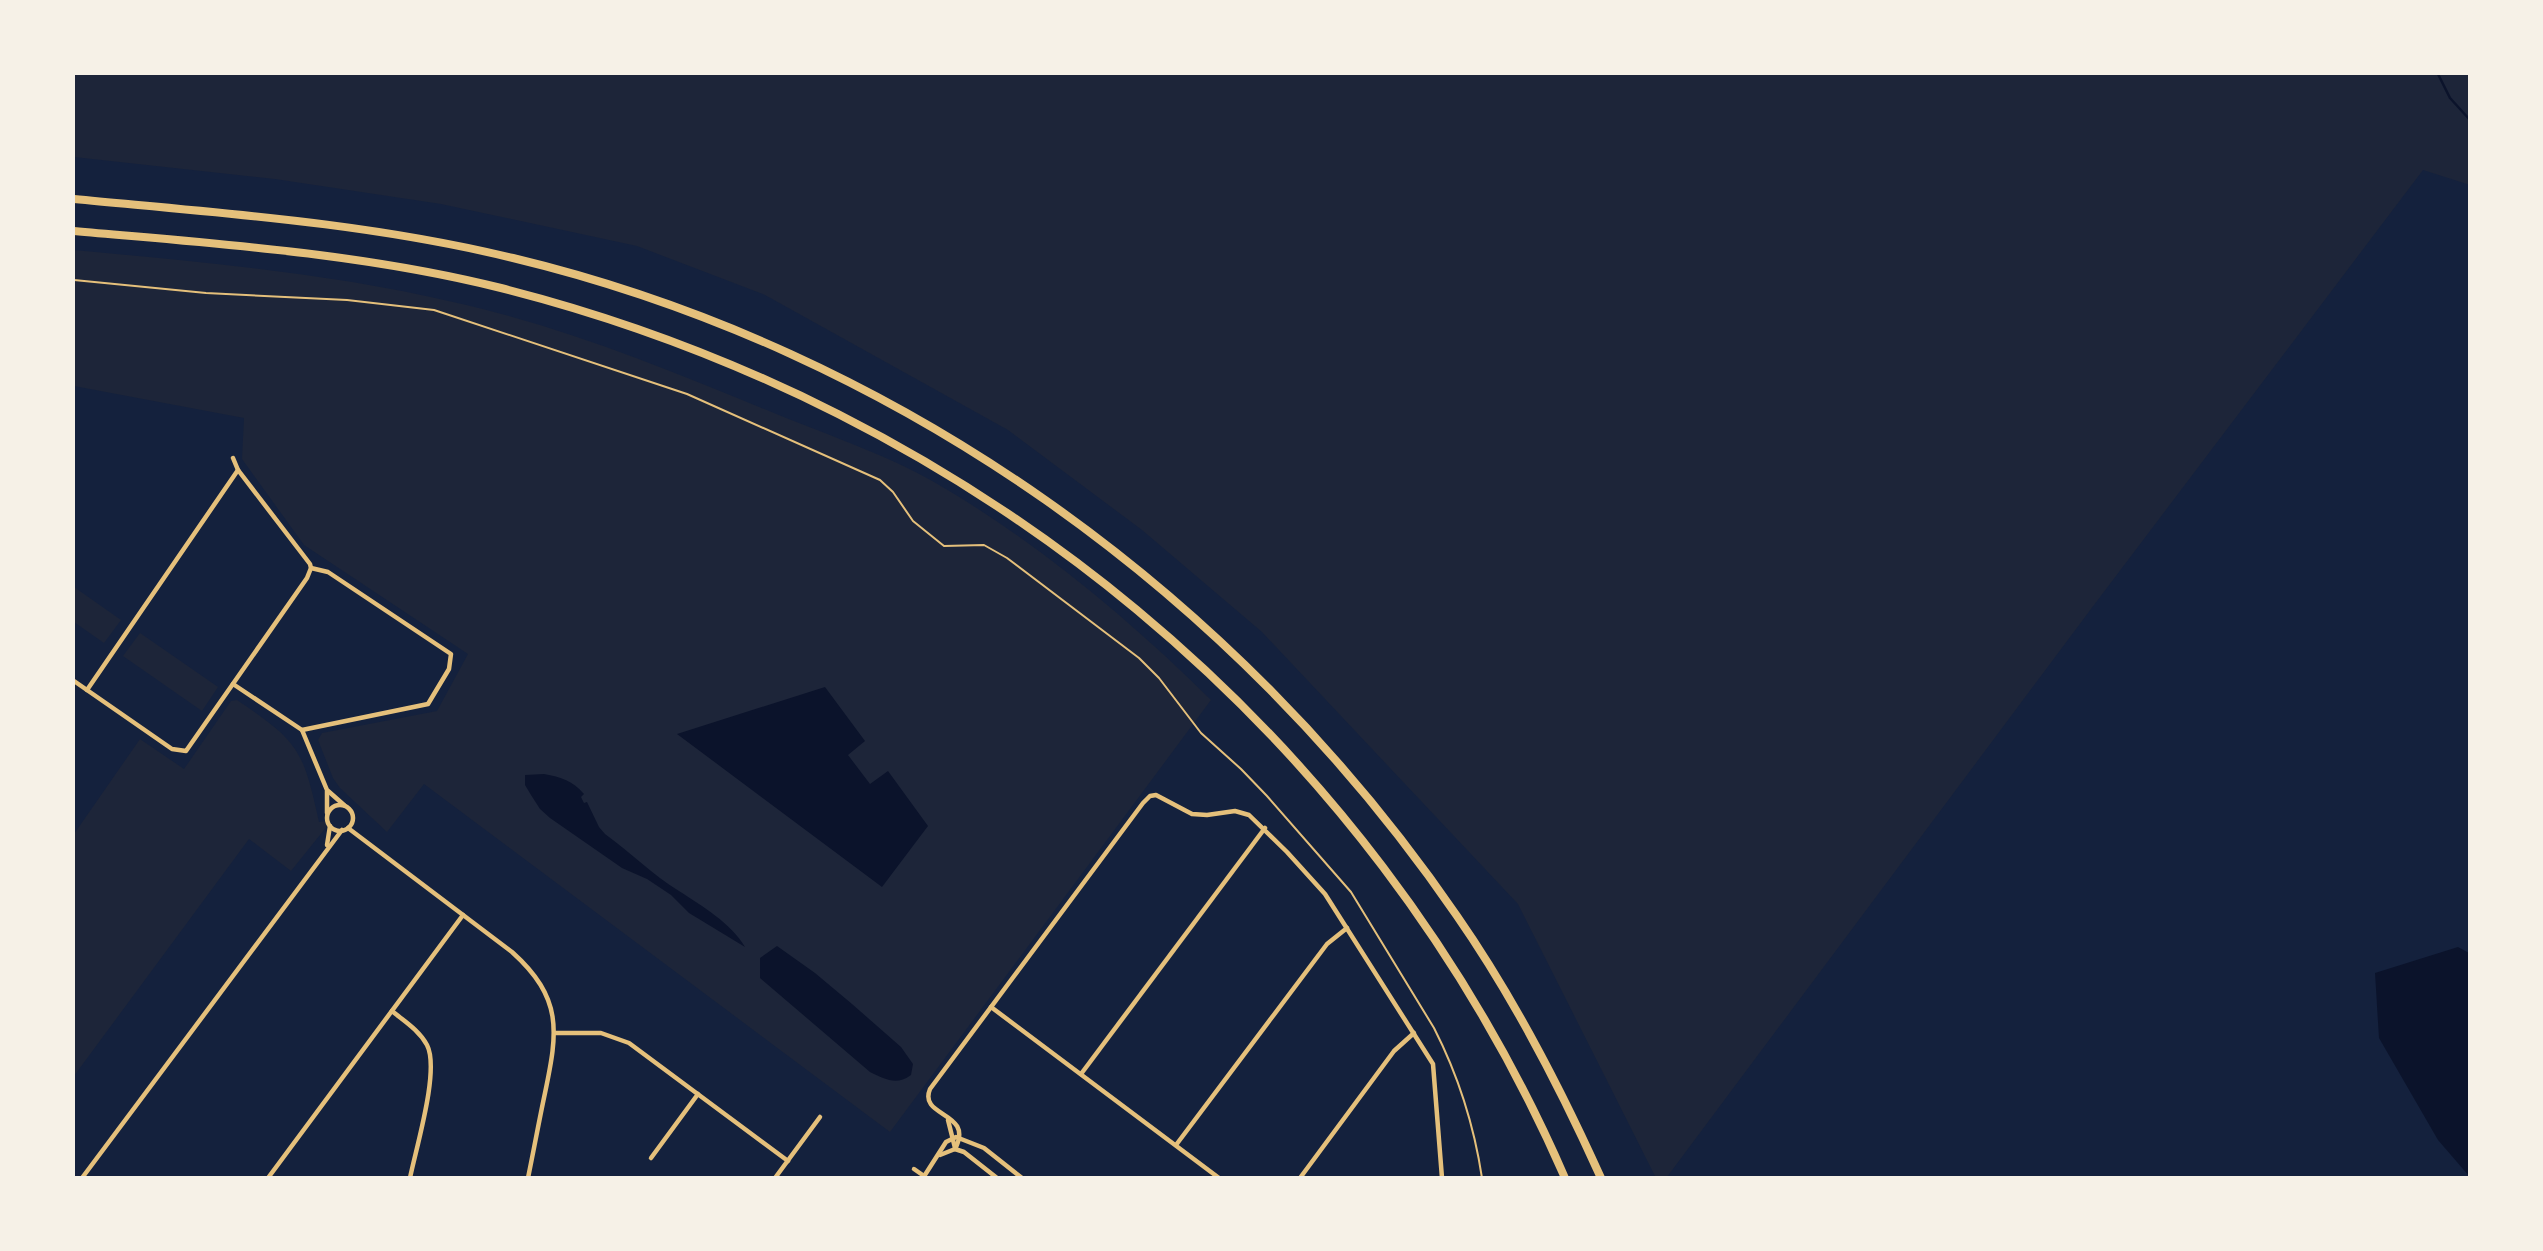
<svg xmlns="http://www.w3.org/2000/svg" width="2543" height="1251" font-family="'Fira Sans Condensed',sans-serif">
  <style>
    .green { fill: #1d2539 }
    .water { fill: #0b132b }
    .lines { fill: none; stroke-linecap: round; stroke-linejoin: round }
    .stream { stroke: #0b132b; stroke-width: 2.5 }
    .path { stroke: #e5c07b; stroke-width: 2 }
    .minor { stroke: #e5c07b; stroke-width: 4.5 }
    .motorway { stroke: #e5c07b; stroke-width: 8 }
  </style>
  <rect width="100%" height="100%" fill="#14213d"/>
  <g class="green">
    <path d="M74,74h2395l1,111 -47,-15 -332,439 -424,568 -11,1 -138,-274 -256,-272 -120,-102 -134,-100 -243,-135 -128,-49 -196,-42 -166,-25 -201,-22z"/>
    <path d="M74,250c127,12 254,23 379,52 112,25 216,68 321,111 58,24 118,43 172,76 97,58 185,132 265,211l-321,432 -466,-348 -37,48 -47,-44 -7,-10 -15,-38 4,-7 115,-22 31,-57 -164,-109 -62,-86 2,-41 -170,-32z"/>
    <path d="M74,587l47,33 -17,23 -30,-21z"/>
    <path d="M140,633l78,54 -16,24 -79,-55z"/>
    <path d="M237,700c62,42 66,49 82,122l13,-2 -41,51 -42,-32 -175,237v-242l66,-95 44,30 47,-68z"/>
  </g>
  <g class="water">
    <path d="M825,687l40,54 -17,14 22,29 18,-13 40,55 -46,61 -205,-153z"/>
    <path d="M544,774c17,3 29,7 40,20l-3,3 3,6 3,-1 12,25 6,7c25,18 48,41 74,57 23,15 52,32 66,56l-56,-34 -18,-18 -24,-16 -25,-11 -72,-50 -10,-9 -9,-14 -6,-10v-10z"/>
    <path d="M777,946l38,27 37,31 49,43 12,17 -2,11c-15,11 -26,4 -41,-3l-110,-94v-20z"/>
    <path d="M2458,947l11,6v223l-31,-36 -59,-102 -4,-65z"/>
  </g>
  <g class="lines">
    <path class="stream" d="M2438,74l12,24 20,22"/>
    <path class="path" d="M74,280l132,13 141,7 87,10 253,84 193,86 13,12 20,29 31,25 40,-1 23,13 132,100 20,20 42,55 40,36 26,27 84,96 83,136c24,47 40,97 48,150"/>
    <g class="minor">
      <path d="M74,681l98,68 14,2 121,-173 4,-10 -1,-4 -72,-94 -5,-12"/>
      <path d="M233,684l69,46 25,60 17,15"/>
      <path d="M87,690l151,-220"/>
      <path d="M302,730l126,-26 21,-35 2,-15 -123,-82 -17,-4"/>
      <path d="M327,791v22"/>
      <circle cx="340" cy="818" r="13"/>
      <path d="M348,828l164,124c51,46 46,79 33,141 -6,28 -11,56 -17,85"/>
      <path d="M327,845l3,-19"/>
      <path d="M991,1007l228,171"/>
      <path d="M392,1011c12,10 27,19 35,34 13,25 -11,103 -17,133"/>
      <path d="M555,1033h46l28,10 159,118"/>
      <path d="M1081,1074l184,-246"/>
      <path d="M948,1120l7,28"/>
      <path d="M1176,1145l151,-201 20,-16"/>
      <path d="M955,1149c20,-38 -37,-31 -25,-60l213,-286 7,-7 6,-1 36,19 15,1 28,-4 14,4 38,37 38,42 108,170 9,114"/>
      <path d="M955,1149l9,3 33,26"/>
      <path d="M940,1155l15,-6"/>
      <path d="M651,1158l47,-64"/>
      <path d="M914,1169l10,7"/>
      <path d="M82,1178l260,-348"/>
      <path d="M268,1178l195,-263"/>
      <path d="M775,1178l45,-61"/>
      <path d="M923,1178l23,-36 10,-5 28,11 38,30"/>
      <path d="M1300,1178l94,-127 20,-18"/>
    </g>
    <g class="motorway">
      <path d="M74,199c147,14 295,24 439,59 383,92 722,334 944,658 57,82 103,171 144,262"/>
      <path d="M74,231c143,13 287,22 427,57 471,119 869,442 1064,890"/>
    </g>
  </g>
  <rect width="2543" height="1251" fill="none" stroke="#f6f1e7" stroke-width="150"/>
</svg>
